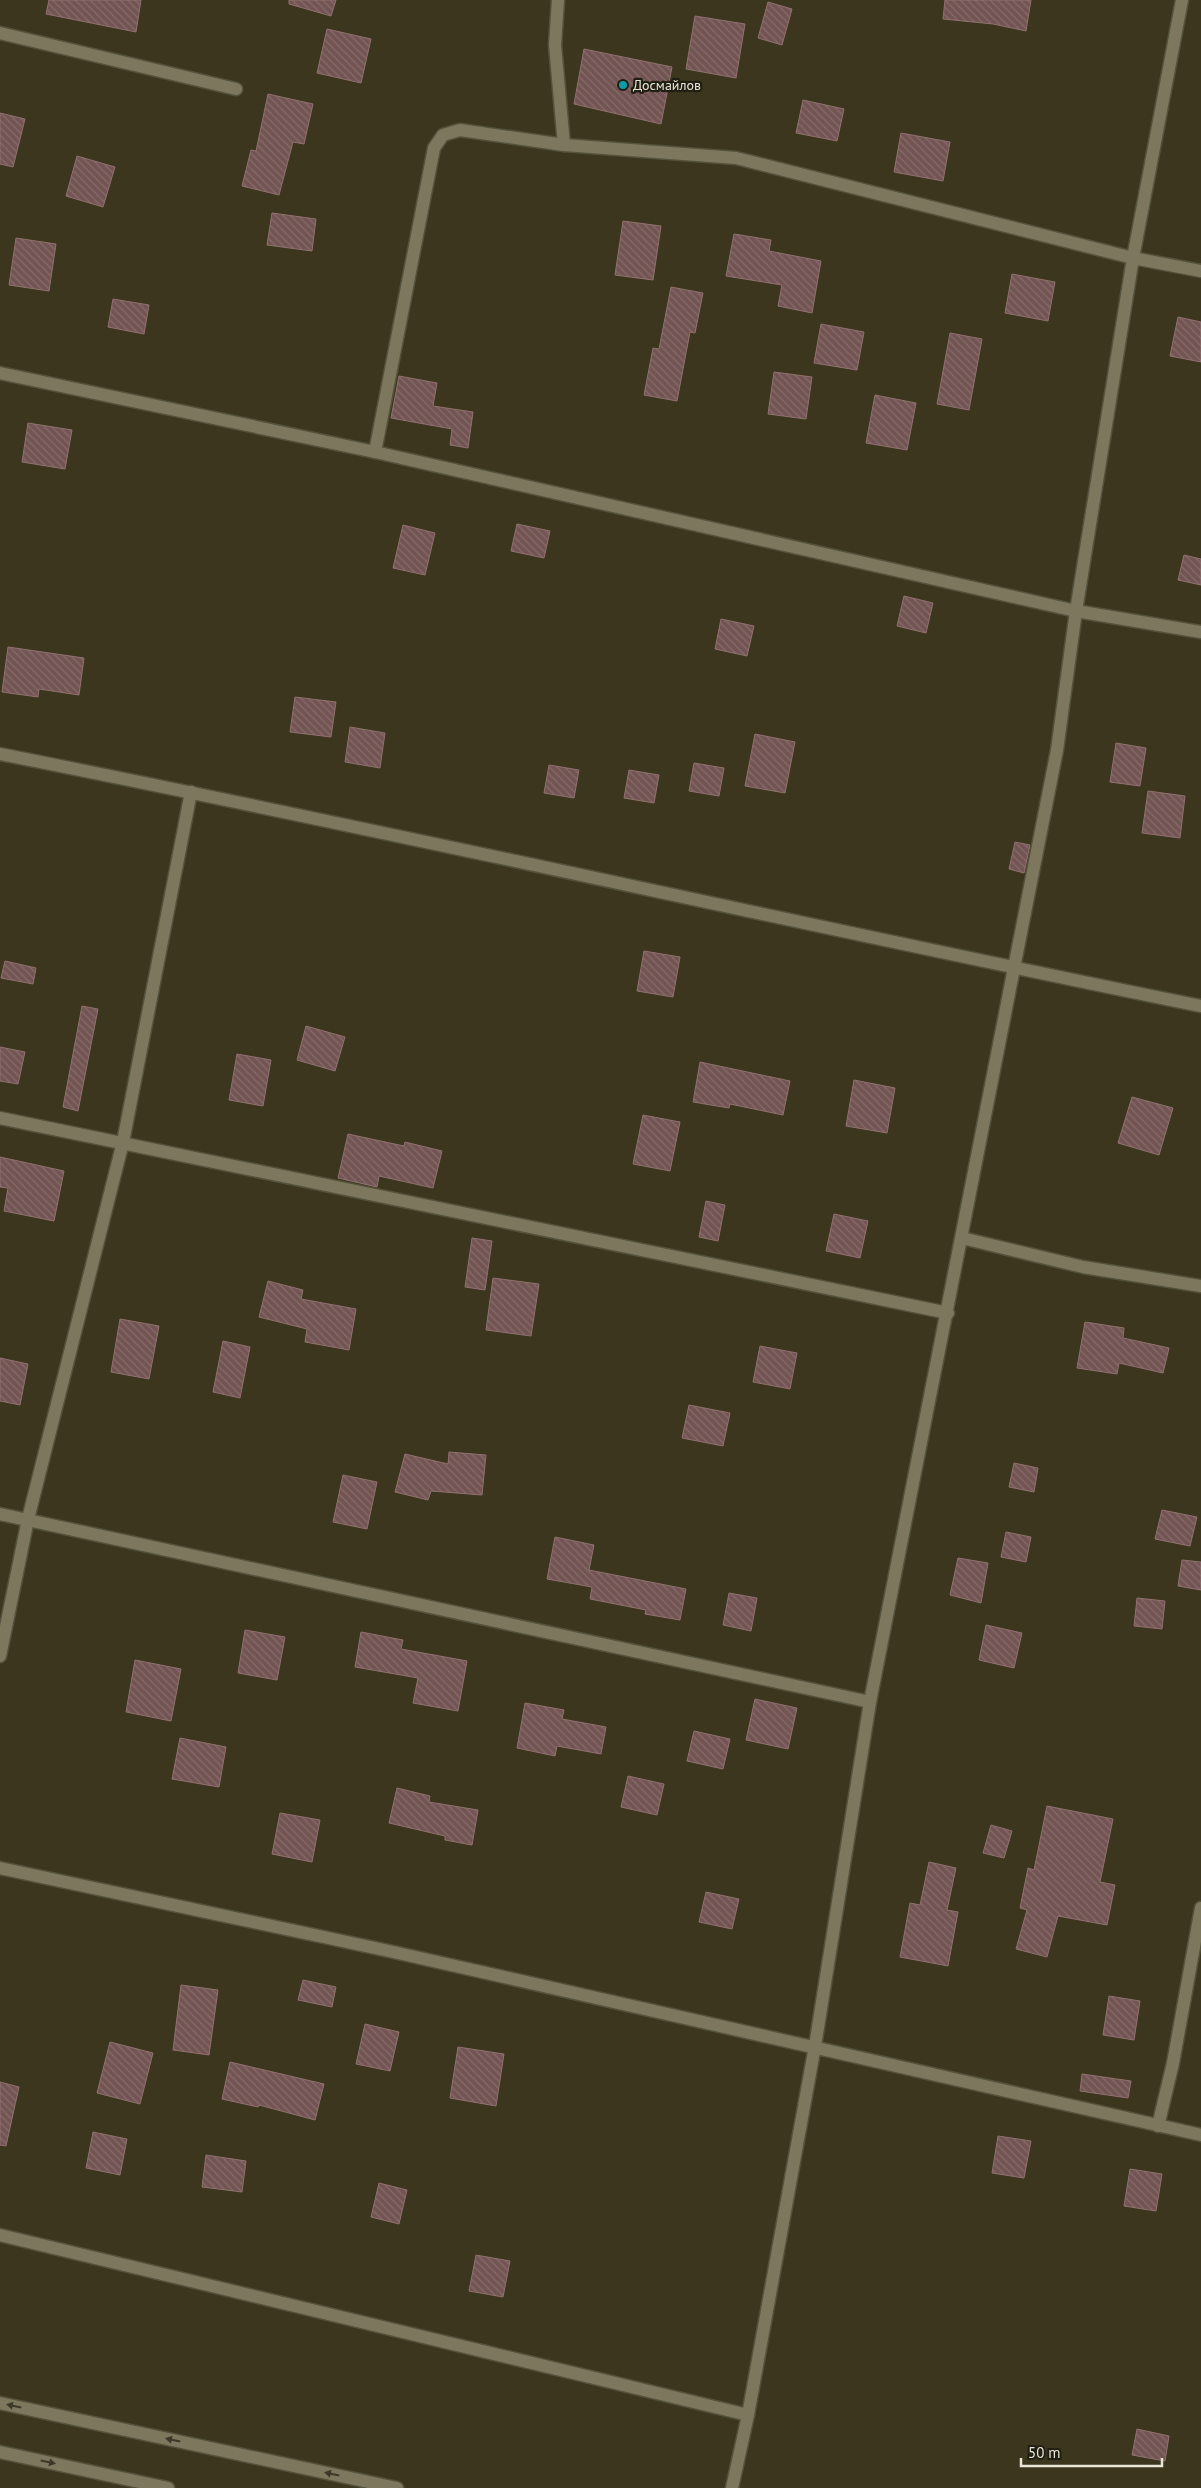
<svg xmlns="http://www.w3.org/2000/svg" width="1201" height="2488" font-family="'PT Sans',sans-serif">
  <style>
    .building { fill: url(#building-back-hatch); stroke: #917170 }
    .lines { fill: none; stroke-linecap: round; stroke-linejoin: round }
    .minor-casing { stroke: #55523b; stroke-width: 15 }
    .tertiary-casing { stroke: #55523b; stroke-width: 15 }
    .secondary-casing { stroke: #55523b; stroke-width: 15 }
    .minor { stroke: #7d785d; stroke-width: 12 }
    .tertiary { stroke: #7d785d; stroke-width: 12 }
    .secondary { stroke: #7d785d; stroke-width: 12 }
    .oneway { fill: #3c3928 }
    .culture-dot { fill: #0f9aa8; stroke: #201e12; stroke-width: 2 }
    .labels { text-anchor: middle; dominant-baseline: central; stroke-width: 4.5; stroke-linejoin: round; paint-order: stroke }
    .poi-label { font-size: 14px; fill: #e8e5d6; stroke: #201e12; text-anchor: start }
  </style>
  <defs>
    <pattern id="building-back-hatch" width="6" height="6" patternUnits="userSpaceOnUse" patternTransform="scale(1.25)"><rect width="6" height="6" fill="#725453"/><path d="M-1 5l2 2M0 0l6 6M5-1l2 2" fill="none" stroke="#866c6b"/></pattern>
  </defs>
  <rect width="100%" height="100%" fill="#3b361d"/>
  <g class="building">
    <path d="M49,0h92l-5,32 -90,-18z"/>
    <path d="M289,0h47l-5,16 -42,-12z"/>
    <path d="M945,0h86l-5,31 -33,-7 -50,-5z"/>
    <path d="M768,2l24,7 -10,36 -24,-7z"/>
    <path d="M695,16l50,8 -9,54 -50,-9z"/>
    <path d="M327,29l44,10 -10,44 -44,-10z"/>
    <path d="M584,49l88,18 -11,57 -87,-20z"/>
    <path d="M268,94l45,10 -9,40 -11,-2 -14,53 -37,-9 9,-36 5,1z"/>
    <path d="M803,100l41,9 -7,32 -41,-8z"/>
    <path d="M0,113l25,6 -12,48 -13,-3z"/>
    <path d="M901,133l49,9 -7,39 -49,-9z"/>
    <path d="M77,156l38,11 -12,40 -37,-11z"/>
    <path d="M272,213l44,6 -4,32 -45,-6z"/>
    <path d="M623,221l38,5 -8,54 -38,-5z"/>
    <path d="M734,234l37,6 -2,11 52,10 -9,52 -34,-7 4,-21 -56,-9z"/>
    <path d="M16,238l40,6 -7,47 -40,-6z"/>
    <path d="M1012,274l43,8 -7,39 -43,-8z"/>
    <path d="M671,287l32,6 -8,40 -5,-1 -13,69 -33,-6 9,-47 6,1z"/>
    <path d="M113,299l36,6 -5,29 -36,-7z"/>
    <path d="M1178,317l23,5v40l-31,-6z"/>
    <path d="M821,324l43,8 -7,38 -43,-7z"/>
    <path d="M950,333l32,6 -13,71 -32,-6z"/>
    <path d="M774,372l38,5 -6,42 -38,-5z"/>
    <path d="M399,376l38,7 -4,23 40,6 -5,36 -18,-3 2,-16 -61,-11z"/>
    <path d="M875,395l41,8 -9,47 -41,-7z"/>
    <path d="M28,423l44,7 -7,39 -43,-7z"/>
    <path d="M517,524l33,7 -6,27 -33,-7z"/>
    <path d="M403,525l32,8 -10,42 -32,-7z"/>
    <path d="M1184,555l17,4v26l-23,-5z"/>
    <path d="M904,596l29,7 -7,30 -29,-7z"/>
    <path d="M721,619l33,7 -7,30 -32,-7z"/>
    <path d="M8,647l76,11 -5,37 -40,-6 -1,8 -36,-5z"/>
    <path d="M295,697l41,5 -5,35 -41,-5z"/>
    <path d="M350,727l35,6 -5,35 -35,-6z"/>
    <path d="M755,734l40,8 -10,51 -40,-7z"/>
    <path d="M1116,743l30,5 -6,38 -30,-4z"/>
    <path d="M694,763l30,5 -5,28 -30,-5z"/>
    <path d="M549,765l30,5 -5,28 -30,-5z"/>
    <path d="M629,770l30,5 -5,28 -30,-5z"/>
    <path d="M1148,791l37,5 -5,42 -38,-5z"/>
    <path d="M1015,842l15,3 -6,28 -15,-4z"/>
    <path d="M644,951l36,6 -7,40 -36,-6z"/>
    <path d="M5,961l31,7 -3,16 -32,-6z"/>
    <path d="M82,1006l16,3 -20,102 -15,-4z"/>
    <path d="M306,1026l39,11 -10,34 -38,-11z"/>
    <path d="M0,1047l25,5 -7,32 -18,-3z"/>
    <path d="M237,1054l34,6 -8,46 -34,-6z"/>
    <path d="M700,1062l90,19 -7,34 -53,-11 -1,4 -36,-6z"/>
    <path d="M854,1080l41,8 -8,45 -41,-7z"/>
    <path d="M1132,1097l41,11 -14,47 -41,-12z"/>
    <path d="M643,1115l37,7 -10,49 -37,-7z"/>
    <path d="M348,1134l56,12 1,-4 37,9 -9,37 -54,-12 -2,11 -39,-9z"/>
    <path d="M0,1157l64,14 -10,50 -50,-10 4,-23 -8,-1z"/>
    <path d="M706,1201l19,4 -7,36 -19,-4z"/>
    <path d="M834,1214l34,7 -8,37 -34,-7z"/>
    <path d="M472,1238l20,3 -7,49 -20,-3z"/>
    <path d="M493,1278l46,6 -8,52 -45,-6z"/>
    <path d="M268,1281l35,9 -2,9 55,10 -7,41 -44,-8 2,-13 -48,-12z"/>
    <path d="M120,1319l39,7 -10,53 -38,-7z"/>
    <path d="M1085,1322l39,6 -1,10 46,10 -6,25 -44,-10 -2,11 -40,-6z"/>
    <path d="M223,1341l27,6 -10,51 -27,-6z"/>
    <path d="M760,1346l37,7 -7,36 -37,-7z"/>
    <path d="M0,1358l28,6 -8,41 -20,-4z"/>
    <path d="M689,1405l41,8 -7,33 -41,-8z"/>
    <path d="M449,1452l37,3 -4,40 -51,-4 -3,9 -33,-8 10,-38 43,10z"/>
    <path d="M1014,1463l24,5 -4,24 -25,-5z"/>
    <path d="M343,1475l34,7 -10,47 -34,-7z"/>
    <path d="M1162,1510l35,7 -7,29 -35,-7z"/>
    <path d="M1006,1532l25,5 -5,25 -25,-5z"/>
    <path d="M555,1537l39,8 -5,25 97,19 -6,31 -35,-6 1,-4 -56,-11 2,-12 -45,-8z"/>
    <path d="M958,1558l30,5 -7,40 -31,-8z"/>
    <path d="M1182,1560l19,2v28l-23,-4z"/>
    <path d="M729,1593l28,5 -6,33 -28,-6z"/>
    <path d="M1137,1598l28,3 -3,28 -28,-3z"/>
    <path d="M986,1625l36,8 -8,35 -35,-8z"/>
    <path d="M245,1630l40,7 -8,43 -39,-7z"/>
    <path d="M361,1632l42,8 -2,9 66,12 -9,50 -45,-8 5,-25 -63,-11z"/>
    <path d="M135,1660l46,9 -10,52 -45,-9z"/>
    <path d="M755,1699l42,9 -9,41 -42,-9z"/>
    <path d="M525,1703l39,7 -2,9 44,8 -5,27 -44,-8 -2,10 -38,-8z"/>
    <path d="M694,1731l36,8 -7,30 -36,-8z"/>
    <path d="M180,1738l46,9 -7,40 -47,-8z"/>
    <path d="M628,1776l36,8 -7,31 -36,-8z"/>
    <path d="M397,1788l33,8 -1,6 49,8 -6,35 -27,-5v-4l-56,-13z"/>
    <path d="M1047,1806l66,13 -13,63 15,3 -8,40 -49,-9 -11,41 -31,-8 11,-39 -7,-2 8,-40 6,2z"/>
    <path d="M280,1813l40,7 -8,42 -40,-8z"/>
    <path d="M991,1825l21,6 -8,27 -21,-5z"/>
    <path d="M929,1862l27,6 -9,42 11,2 -10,54 -48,-9 10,-54 10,2z"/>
    <path d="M706,1892l33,7 -7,30 -33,-7z"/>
    <path d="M303,1980l33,7 -4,20 -34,-7z"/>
    <path d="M181,1985l37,5 -9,65 -36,-5z"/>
    <path d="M1109,1996l31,5 -6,39 -31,-5z"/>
    <path d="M365,2024l34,8 -9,39 -34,-7z"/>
    <path d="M110,2042l43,11 -13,51 -43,-11z"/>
    <path d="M458,2047l46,7 -8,52 -46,-8z"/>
    <path d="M230,2062l94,22 -9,36 -56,-15 -1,2 -36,-8z"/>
    <path d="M1082,2074l49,7 -3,17 -48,-7z"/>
    <path d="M0,2082l19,5 -13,59 -6,-1z"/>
    <path d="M93,2132l34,7 -7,36 -34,-7z"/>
    <path d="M998,2136l33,5 -7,37 -32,-5z"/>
    <path d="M206,2155l40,6 -4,31 -40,-5z"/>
    <path d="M1130,2169l32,5 -6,37 -32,-5z"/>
    <path d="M379,2183l28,7 -8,34 -28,-7z"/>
    <path d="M476,2255l34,6 -7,36 -34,-6z"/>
    <path d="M1137,2429l32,7 -4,25 -33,-6z"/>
  </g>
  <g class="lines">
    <defs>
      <g id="minor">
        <path d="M558,0l-3,45 9,100"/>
        <path d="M0,33l236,56"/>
        <path d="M0,373l375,79 701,159 125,21"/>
        <path d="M375,452l59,-304 9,-13 17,-5 104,15 172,13 397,100 68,13"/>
        <path d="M1014,968l43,-218 19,-139 57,-353 49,-258"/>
        <path d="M0,1118l948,195"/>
        <path d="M962,1238l121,29 118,19"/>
        <path d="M0,1514l870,188"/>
        <path d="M0,1656l28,-137 95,-377 68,-350"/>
        <path d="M0,1868l389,83 812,184"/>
        <path d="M1158,2126l15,-63 28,-155"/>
        <path d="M0,2235l748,180"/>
      </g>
      <g id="tertiary">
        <path d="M0,754c401,79 800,171 1201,252"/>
        <path d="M732,2488l16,-73 67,-369 55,-344 144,-734"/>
      </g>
      <g id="secondary">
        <path d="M0,2403l397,85"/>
        <path d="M0,2452l168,36"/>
      </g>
    </defs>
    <use href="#minor" class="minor-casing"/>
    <use href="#tertiary" class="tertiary-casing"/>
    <use href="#secondary" class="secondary-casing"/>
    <use href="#minor" class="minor"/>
    <use href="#tertiary" class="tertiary"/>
    <use href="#secondary" class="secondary"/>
  </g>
  <defs><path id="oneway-solid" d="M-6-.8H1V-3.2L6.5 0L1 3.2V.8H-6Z" transform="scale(1.25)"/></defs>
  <g class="oneway">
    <use href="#oneway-solid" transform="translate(14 2406) rotate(-168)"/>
    <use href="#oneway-solid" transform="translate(173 2440) rotate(-168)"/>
    <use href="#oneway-solid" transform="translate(48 2462) rotate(12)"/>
    <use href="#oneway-solid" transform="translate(332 2474) rotate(-168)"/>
  </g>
  <circle class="culture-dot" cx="623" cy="85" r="5"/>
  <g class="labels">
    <g class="poi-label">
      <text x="633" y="85">Досмайлов</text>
    </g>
  </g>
  <path d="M1021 2458v8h141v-8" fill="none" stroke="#e8e5d6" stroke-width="2.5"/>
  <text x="1028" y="2458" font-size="15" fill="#e8e5d6" stroke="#201e12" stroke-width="4" paint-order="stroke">50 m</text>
</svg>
